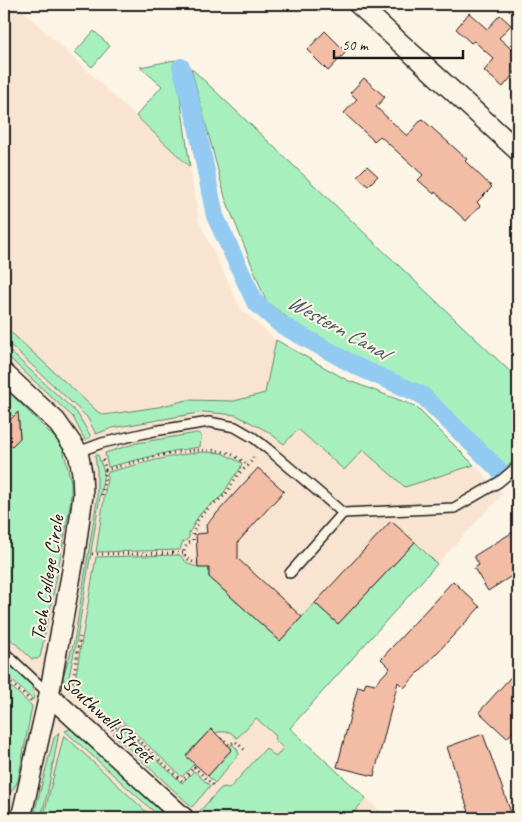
<svg xmlns="http://www.w3.org/2000/svg" width="522" height="822" font-family="Caveat,sans-serif">
  <style>
    .built { fill: #f9e4d2 }
    .green { fill: #a7f0be; stroke: #62866d }
    .lines { fill: none; stroke-linecap: round; stroke-linejoin: round }
    .canal { stroke: #93caf2; stroke-width: 18 }
    .building { fill: #f2bca5; stroke: #1c1c1c }
    .lane-casing { stroke: #1c1c1c; stroke-width: 12 }
    .street-casing { stroke: #1c1c1c; stroke-width: 22 }
    .path { stroke: #1c1c1c; stroke-width: 3; stroke-dasharray: 1 4; stroke-linecap: butt }
    .lane { stroke: #fcf5e5; stroke-width: 9 }
    .street { stroke: #fcf5e5; stroke-width: 19 }
    .labels { text-anchor: middle; dominant-baseline: central; stroke-width: 4; stroke-linejoin: round; paint-order: stroke }
    .street-label { font-size: 21px; fill: #1c1c1c; stroke: #fcf5e5 }
    .water-label { font-size: 22px; font-style: italic; fill: #465967; stroke: #fcf5e5 }
  </style>
  <rect width="100%" height="100%" fill="#fcf5e5"/>
  <filter id="ink" filterUnits="userSpaceOnUse"><feTurbulence type="fractalNoise" baseFrequency=".02" numOctaves="2"/><feDisplacementMap in="SourceGraphic" scale="10" xChannelSelector="R" yChannelSelector="G"/><feConvolveMatrix kernelMatrix="1 2 1 2 8 2 1 2 1" color-interpolation-filters="sRGB"/></filter>
  <g filter="url(#ink)">
    <path class="built" d="M4,4h12l174,163 9,54 42,88 35,31 71,40 68,26 88,88 -66,70 -147,164 98,90h-384z"/>
    <g class="green">
      <path d="M94,31l16,15 -18,21 -17,-15z"/>
      <path d="M175,60l15,107 -54,-51 26,-30 -22,-19z"/>
      <path d="M191,68l327,311v76l-11,12 -79,-74 -65,-30 -58,-31 -39,-31 -41,-104z"/>
      <path d="M4,326l94,86 6,3 54,-8 29,-7 47,1 31,-8 11,-53 71,40 68,26 59,59 -69,22 -42,-37 -19,20 -46,-41 -14,15 -17,-13 -31,-16 -32,-3 -92,16 -16,6 -9,-17 -83,-78z"/>
      <path d="M4,346l73,67 14,24 -6,3 -12,-23 -69,-64z"/>
      <path d="M4,393l7,1 51,51 9,37v13l-2,17 -17,89 -12,56 -3,2h-5l-28,-26v-193l7,7 9,-9 -1,-16 -15,-15z"/>
      <path d="M197,433l4,2 -1,12 -27,4 -65,16 -3,-14 32,-10z"/>
      <path d="M203,452l19,1 20,10 -2,6 -8,10 -10,17 -18,14 -5,5 -10,18v5l-7,5 -2,7 -84,2 12,-80c32,-8 63,-17 95,-20z"/>
      <path d="M95,455h3l6,17 -27,167 -11,51 -3,-13 11,-35 23,-142v-30z"/>
      <path d="M415,542l22,22 -147,164 76,70 -17,20h-144l-7,-5 23,-25 4,-1 4,2 37,-41 10,9 7,-9 -9,-9 2,-3 -20,-18 -19,20 -7,-6h-12l-2,1 -5,-4 -25,26 9,8 -13,14 -63,-59 -7,8 -39,-34 23,-135 84,-2c7,11 16,13 29,12v10l71,64 35,-38 23,21z"/>
      <path d="M4,657c11,11 35,25 29,43l-29,-27z"/>
      <path d="M4,680l28,26 -14,75 -7,11 -7,4z"/>
      <path d="M120,726l62,57 12,-12 16,15 -18,21 -79,-73z"/>
      <path d="M72,728l107,90h-18l-96,-87z"/>
      <path d="M59,732l-11,58 -7,28h-8l21,-80z"/>
      <path d="M64,735l89,83h-110z"/>
      <path d="M232,744l5,5 2,5 -24,29 -7,-7 24,-27 -2,-2z"/>
    </g>
    <g class="lines">
      <path class="canal" d="M181,67l14,50 20,99 40,86 25,22 78,43 64,28 77,75"/>
    </g>
    <g class="building">
      <path d="M469,13l18,16 13,-14 11,10 -12,13 19,17v14l-15,18 -19,-16 10,-12 -20,-18 -3,2 -15,-14z"/>
      <path d="M325,31l21,21 -18,19 -21,-21z"/>
      <path d="M364,78l21,19 -9,10 31,29 15,-17 45,40 -2,2 27,26 -15,15 3,4 -14,15 -31,-29 -1,2 -16,-14 5,-5 -43,-39 -6,5 -30,-28 13,-14 -7,-6z"/>
      <path d="M367,166l11,10 -10,10 -11,-10z"/>
      <path d="M18,412l2,26 -9,9 -7,-7v-14z"/>
      <path d="M258,468l26,23 -46,51v17l64,58 -22,24 -71,-64v-9h-11l-2,-34 11,-1 -1,-8z"/>
      <path d="M391,521l24,21 -77,82 -23,-21z"/>
      <path d="M518,529v43l-30,19 -14,-23 5,-3 -5,-9z"/>
      <path d="M453,581l27,26 -76,81 -6,-6 -24,94 -37,-9 21,-81 6,2 2,-6 9,2 15,-16 -9,-9z"/>
      <path d="M518,669v57l-11,12 -28,-26z"/>
      <path d="M211,729l21,20 -24,27 -22,-20z"/>
      <path d="M483,734l30,84h-42l-24,-71z"/>
    </g>
    <g class="lines">
      <defs>
        <g id="lane">
          <path d="M78,452l24,-9 52,-12 55,-9 26,5 19,11 14,11 75,64 -53,60"/>
          <path d="M343,513l111,-5 45,-26 19,-16"/>
          <path d="M4,652l45,42"/>
        </g>
        <g id="street">
          <path d="M358,4l160,147"/>
          <path d="M4,373l52,48 22,31 4,21 1,22 -8,59 -26,141 -28,123"/>
          <path d="M49,695l135,123"/>
        </g>
      </defs>
      <use href="#lane" class="lane-casing"/>
      <use href="#street" class="street-casing"/>
      <g class="path">
        <path d="M105,470c36,-9 84,-26 120,-18 8,1 16,9 24,13"/>
        <path d="M102,495l4,-24 -4,-14"/>
        <path d="M92,554l92,-1"/>
        <path d="M198,563c-16,-2 -19,-15 -5,-23v-7l5,-13 11,-13 11,-8 6,-5 12,-20 11,-9 6,-10"/>
        <path d="M4,677l27,24"/>
        <path d="M71,692l9,-55"/>
        <path d="M112,729l1,1 7,-7 62,58 14,-16"/>
        <path d="M221,739l1,-1 7,7 6,-4 12,11"/>
        <path d="M194,767l21,20"/>
      </g>
      <use href="#lane" class="lane"/>
      <use href="#street" class="street"/>
    </g>
  </g>
  <g class="labels">
    <g class="street-label">
      <text transform="translate(47 578) rotate(-81)">Tech College Circle</text>
      <text transform="translate(109 719) rotate(43)">Southwell Street</text>
    </g>
    <g class="water-label">
      <text transform="translate(338 327) rotate(29)">Western Canal</text>
    </g>
  </g>
  <rect width="522" height="822" fill="none" stroke="#fcf5e5" stroke-width="20"/>
  <rect x="10" y="10" width="502" height="802" fill="none" stroke="#1c1c1c" stroke-width="2" filter="url(#ink)"/>
  <path d="M334 50v8h129v-8" fill="none" stroke="#1c1c1c" stroke-width="2.5"/>
  <text x="342" y="50" font-size="15" fill="#1c1c1c" stroke="#fcf5e5" stroke-width="4" paint-order="stroke">50 m</text>
</svg>
